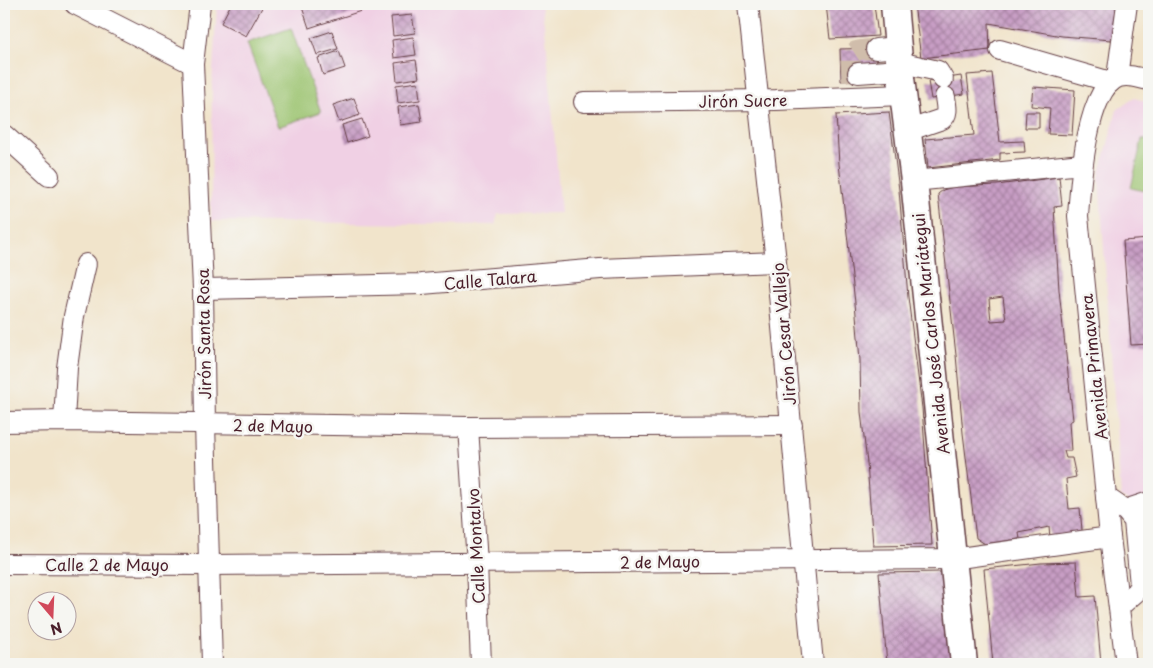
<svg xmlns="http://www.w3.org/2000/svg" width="1153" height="668" font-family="'Playpen Sans',sans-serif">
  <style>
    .built { fill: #f0d0e4 }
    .garden { fill: #9ac26d; stroke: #72704c }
    .building { fill: url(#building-cross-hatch); fill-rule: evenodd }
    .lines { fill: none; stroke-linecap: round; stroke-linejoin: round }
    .minor-tunnel { stroke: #d0bdab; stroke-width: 20; stroke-dasharray: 20 10; stroke-linecap: butt }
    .minor-casing { stroke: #633d43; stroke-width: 22 }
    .major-casing { stroke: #633d43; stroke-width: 29 }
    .minor { stroke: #fff; stroke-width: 20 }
    .major { stroke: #fff; stroke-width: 26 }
    .labels { text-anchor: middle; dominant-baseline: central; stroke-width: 5; stroke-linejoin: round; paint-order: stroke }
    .street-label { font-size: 16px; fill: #4a1f2b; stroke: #f6f6f2 }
  </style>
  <defs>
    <pattern id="building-cross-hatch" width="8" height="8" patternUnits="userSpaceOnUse" patternTransform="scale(1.25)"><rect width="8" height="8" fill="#c89ec5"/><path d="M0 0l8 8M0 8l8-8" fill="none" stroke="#a480a0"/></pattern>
  </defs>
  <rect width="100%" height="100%" fill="#f6f6f2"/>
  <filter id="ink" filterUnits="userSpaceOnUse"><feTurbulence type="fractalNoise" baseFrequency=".02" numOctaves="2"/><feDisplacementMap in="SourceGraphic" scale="10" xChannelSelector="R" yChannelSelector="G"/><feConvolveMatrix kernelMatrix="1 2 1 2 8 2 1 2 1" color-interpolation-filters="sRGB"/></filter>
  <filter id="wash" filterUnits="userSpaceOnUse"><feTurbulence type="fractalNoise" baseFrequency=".0096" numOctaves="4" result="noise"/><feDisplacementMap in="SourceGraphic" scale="20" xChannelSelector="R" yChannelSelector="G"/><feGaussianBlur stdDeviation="1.12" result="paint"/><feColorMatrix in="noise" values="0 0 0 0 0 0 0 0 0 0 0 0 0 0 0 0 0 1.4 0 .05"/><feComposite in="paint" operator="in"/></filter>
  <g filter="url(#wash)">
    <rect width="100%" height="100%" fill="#f1e4cb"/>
    <g class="built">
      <path d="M217,4h324l5,34 15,175 -63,1 -3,11 -284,-4 1,-136z"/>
      <path d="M1134,98l15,4v400l-18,1 -10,-6 -22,-320 18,-67z"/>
    </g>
    <g class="garden">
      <path d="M291,28l30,84 -43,15 -31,-84z"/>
      <path d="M1142,139l7,2v51l-18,-4z"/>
    </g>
    <g id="blocks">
      <g class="building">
        <path d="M231,4h33l-18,32 -25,-13z"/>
        <path d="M301,4h61l2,6 -55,18z"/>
        <path d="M826,4h48l4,32 -48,3z"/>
        <path d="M914,4h203l-6,36 -49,-4 -73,-13 1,27 -69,8z"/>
        <path d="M412,15l3,18 -22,3 -2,-19z"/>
        <path d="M332,31l6,18 -21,6 -6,-17z"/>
        <path d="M413,37l3,18 -22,3 -2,-18z"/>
        <path d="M876,48l1,16 -19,16 -17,1 -1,-32z"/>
        <path d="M339,51l6,17 -22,7 -5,-17z"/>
        <path d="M416,60l3,18 -22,3 -2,-18z"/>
        <path d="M992,73l8,69 24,-1 1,11 -25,1v7l-72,8 -3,-29 49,-4 -7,-60z"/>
        <path d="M961,76l3,18 -33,5 -3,-18z"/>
        <path d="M418,82l2,18 -22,3 -2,-18z"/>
        <path d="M1033,87l42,3 -3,45 -24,-1 2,-26 -19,-2z"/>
        <path d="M354,98l6,17 -21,7 -6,-17z"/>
        <path d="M419,104l3,18 -22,3 -2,-18z"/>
        <path d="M889,112l10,78 9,107 14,111 10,137 -59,1 -6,-83 -6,-51 -1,-52 -5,-57 -16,-139 -3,-49z"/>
        <path d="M1026,112h13v16h-14z"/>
        <path d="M362,119l6,17 -21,7 -5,-18z"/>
        <path d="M1059,177l3,29 -8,1 5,83 14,130 -4,2 2,29h-7l2,7h6l4,19 -10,2 3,30 11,-1 2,22 -6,5 -26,3 -1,-11 -30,6 1,6 -35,5 -9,-6 -13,-105 -7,-78 -18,-161 5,-4 10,-3 44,-2zM1003,297l3,23 -15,1 -2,-22z"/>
        <path d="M1149,239v105l-18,1 -8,-104z"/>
        <path d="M1076,562l3,35 16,-1 6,68h-108l-9,-95 57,-6z"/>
        <path d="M940,572l5,5 8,87h-66l-8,-91z"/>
      </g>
    </g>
  </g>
  <g filter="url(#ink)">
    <use href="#blocks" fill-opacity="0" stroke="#633d43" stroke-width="1"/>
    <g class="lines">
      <path class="minor-tunnel" d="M852,81c-2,-29 -7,-31 24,-32"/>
      <defs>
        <g id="minor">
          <path d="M75,4l118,60"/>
          <path d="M200,4l-7,60 10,225 2,135 7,240"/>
          <path d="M748,4l28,258 37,402"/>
          <path d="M876,49l21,-2"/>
          <path d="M1000,50l111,32"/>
          <path d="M899,62l39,9 5,8"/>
          <path d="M858,73l42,-3"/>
          <path d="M1117,77l10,-73"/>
          <path d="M584,102l192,-2 127,-5"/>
          <path d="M907,131l35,-12c7,-5 4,-14 3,-22"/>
          <path d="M4,135l45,41"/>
          <path d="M914,181l168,-17"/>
          <path d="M203,289l219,-5 178,-15 176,-7"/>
          <path d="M64,421l3,-53 7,-52 12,-52"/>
          <path d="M4,422l60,-1 404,6 324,-2"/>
          <path d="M468,427l9,136 4,101"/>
          <path d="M1106,497l19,13 9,11 6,64 -5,8 -16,14"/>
          <path d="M1125,510l24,-8"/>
          <path d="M4,564l205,1 743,-6 158,-22"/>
          <path d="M1126,664l-16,-127 -32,-321c2,-29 8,-129 41,-139 10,-3 20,1 30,3"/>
        </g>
        <path id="major" d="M894,4l6,66 14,111 50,483"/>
      </defs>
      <use href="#minor" class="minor-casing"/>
      <use href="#major" class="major-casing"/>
      <use href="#minor" class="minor"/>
      <use href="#major" class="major"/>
    </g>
  </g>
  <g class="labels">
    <g class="street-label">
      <text transform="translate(743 100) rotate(-1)">Jirón Sucre</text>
      <text transform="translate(490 279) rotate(-5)">Calle Talara</text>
      <text transform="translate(203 334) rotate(-91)">Jirón Santa Rosa</text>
      <text transform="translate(783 334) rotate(-95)">Jirón Cesar Vallejo</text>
      <text transform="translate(930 334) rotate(-96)">Avenida José Carlos Mariátegui</text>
      <text transform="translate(1093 367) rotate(-96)">Avenida Primavera</text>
      <text transform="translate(273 425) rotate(1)">2 de Mayo</text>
      <text transform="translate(475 546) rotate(-93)">Calle Montalvo</text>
      <text transform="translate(660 561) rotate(-1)">2 de Mayo</text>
      <text x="107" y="564">Calle 2 de Mayo</text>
    </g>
  </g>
  <rect width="1153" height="668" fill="none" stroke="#f6f6f2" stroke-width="20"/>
  <g transform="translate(52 616) rotate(161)"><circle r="24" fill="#f6f6f2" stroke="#b1a0a2"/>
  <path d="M0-4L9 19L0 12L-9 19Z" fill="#d1495b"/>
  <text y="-8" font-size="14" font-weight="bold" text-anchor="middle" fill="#4a1f2b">N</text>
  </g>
</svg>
